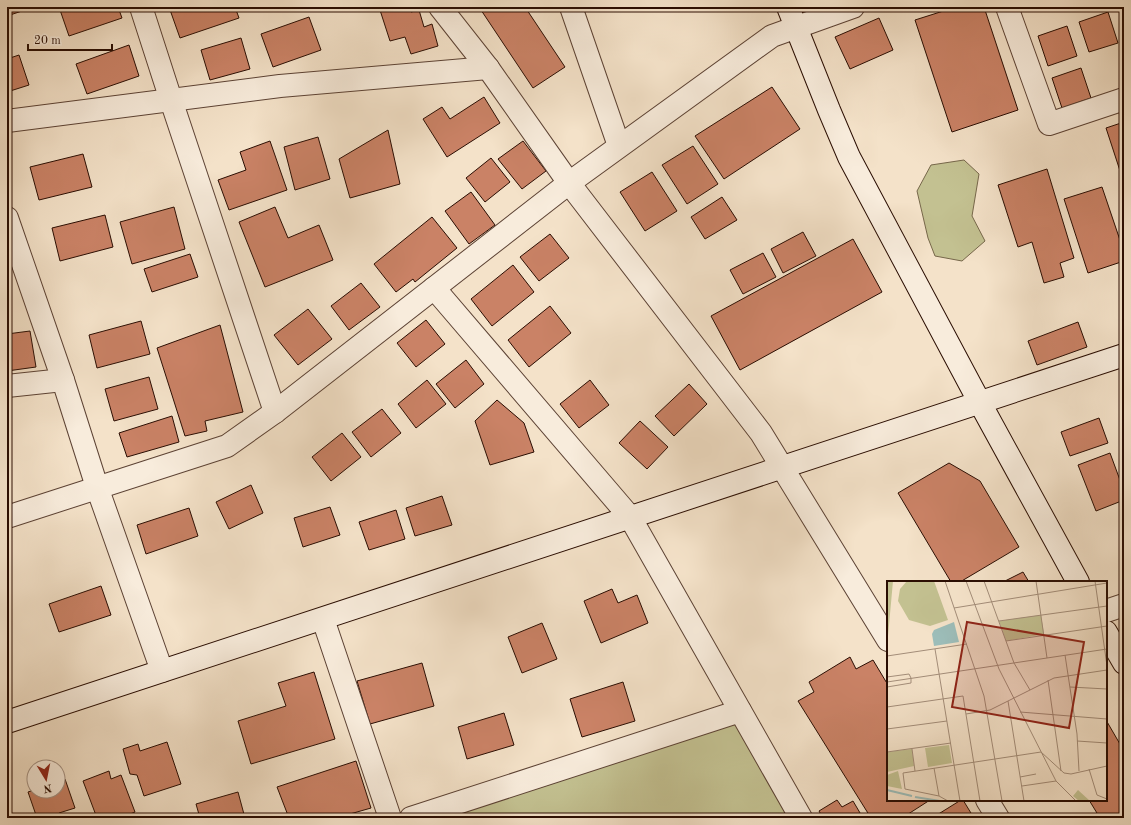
<svg xmlns="http://www.w3.org/2000/svg" width="1131" height="825" font-family="'Old Standard TT',serif">
  <style>
    .green { fill: #c3c191; stroke: #76674a }
    .building { fill: #ca8266; stroke: #2a0d02 }
    .lines { fill: none; stroke-linecap: round; stroke-linejoin: round }
    .street-casing { stroke: #5c4234; stroke-width: 24 }
    .secondary-casing { stroke: #2a0d02; stroke-width: 24 }
    .street { stroke: #f8ecdc; stroke-width: 22 }
    .secondary { stroke: #f8ecdc; stroke-width: 22 }
    .inset-river { fill: none; stroke: #9cbdb9; stroke-width: 2 }
    .inset-road { fill: none; stroke: #a38d79; stroke-width: 1 }
    .view { fill: #8f2418; fill-opacity: 0.15; stroke: #8f2418; stroke-width: 2 }
    .inset-edge { fill: none; stroke: #2a0d02; stroke-width: 2 }
  </style>
  <rect width="100%" height="100%" fill="#f4e2c9"/>
  <filter id="stains"><feTurbulence type="fractalNoise" baseFrequency=".005" numOctaves="4"/><feColorMatrix values="0 0 0 0 .2 0 0 0 0 .09 0 0 0 0 .02 0 0 0 .5 -.17"/></filter>
  <radialGradient id="worn" r=".72"><stop offset=".6" stop-color="#630" stop-opacity="0"/><stop offset="1" stop-color="#630" stop-opacity=".3"/></radialGradient>
  <g class="green">
    <path d="M964,160l15,14 -7,42 13,25 -23,20 -27,-5 -7,-18 -11,-47 14,-26z"/>
    <path d="M740,711l61,107h-362z"/>
  </g>
  <g class="building">
    <path d="M7,7h27l-27,9z"/>
    <path d="M59,7h59l4,11 -53,18z"/>
    <path d="M169,7h66l4,11 -59,20z"/>
    <path d="M379,7h30l2,5 8,-2 5,17 8,-3 6,22 -27,8 -6,-17 -15,4z"/>
    <path d="M479,7h46l40,60 -32,21z"/>
    <path d="M956,7h28l34,103 -66,22 -37,-112z"/>
    <path d="M1124,7v15l-5,-14z"/>
    <path d="M1108,12l10,31 -29,9 -10,-30z"/>
    <path d="M309,17l12,33 -48,17 -12,-33z"/>
    <path d="M879,18l14,32 -43,19 -15,-32z"/>
    <path d="M1067,26l10,30 -29,10 -10,-30z"/>
    <path d="M241,38l9,31 -40,11 -9,-30z"/>
    <path d="M129,45l10,31 -52,18 -11,-30z"/>
    <path d="M19,55l10,30 -22,7v-33z"/>
    <path d="M1081,68l10,30 -29,10 -10,-30z"/>
    <path d="M772,87l28,42 -76,50 -29,-43z"/>
    <path d="M484,97l16,26 -53,34 -24,-38 19,-12 8,12z"/>
    <path d="M1124,122v61l-18,-55z"/>
    <path d="M388,130l12,54 -50,14 -11,-39z"/>
    <path d="M318,137l12,42 -35,11 -11,-43z"/>
    <path d="M270,141l17,49 -58,20 -11,-30 28,-10 -6,-18z"/>
    <path d="M523,141l23,30 -24,18 -24,-30z"/>
    <path d="M693,146l25,38 -31,20 -25,-39z"/>
    <path d="M83,154l9,33 -53,13 -9,-33z"/>
    <path d="M491,158l19,24 -25,20 -19,-24z"/>
    <path d="M1047,169l27,89 -14,5 4,14 -20,6 -12,-41 -14,5 -20,-62z"/>
    <path d="M652,172l25,39 -32,20 -25,-39z"/>
    <path d="M1102,187l22,65v9l-36,12 -24,-74z"/>
    <path d="M471,192l24,33 -26,19 -24,-33z"/>
    <path d="M722,197l15,23 -32,19 -14,-22z"/>
    <path d="M174,207l11,42 -53,15 -12,-42z"/>
    <path d="M275,207l13,31 31,-13 14,35 -68,27 -26,-65z"/>
    <path d="M105,215l8,32 -53,14 -8,-33z"/>
    <path d="M432,217l25,31 -42,34 -2,-3 -17,13 -22,-28z"/>
    <path d="M803,232l13,24 -33,17 -12,-24z"/>
    <path d="M550,234l19,24 -30,23 -19,-24z"/>
    <path d="M853,239l29,53 -142,78 -29,-54z"/>
    <path d="M763,253l13,24 -33,17 -13,-24z"/>
    <path d="M190,254l8,23 -46,15 -8,-23z"/>
    <path d="M513,265l21,27 -42,34 -21,-27z"/>
    <path d="M361,283l19,24 -31,23 -18,-24z"/>
    <path d="M550,306l21,27 -42,34 -21,-27z"/>
    <path d="M308,309l24,30 -34,26 -24,-30z"/>
    <path d="M426,320l19,24 -29,23 -19,-24z"/>
    <path d="M141,321l9,33 -53,14 -8,-33z"/>
    <path d="M1078,322l9,25 -50,18 -9,-24z"/>
    <path d="M220,325l23,87 -38,9 2,10 -22,5 -28,-88z"/>
    <path d="M30,331l6,36 -29,4v-37z"/>
    <path d="M466,360l18,24 -29,24 -19,-24z"/>
    <path d="M149,377l9,32 -44,12 -9,-32z"/>
    <path d="M427,380l19,24 -30,24 -18,-24z"/>
    <path d="M590,380l19,25 -30,23 -19,-24z"/>
    <path d="M689,384l18,20 -33,32 -19,-20z"/>
    <path d="M497,400l27,23 10,29 -44,13 -15,-44z"/>
    <path d="M382,409l19,24 -30,24 -19,-25z"/>
    <path d="M172,416l7,26 -52,15 -8,-24z"/>
    <path d="M1099,418l9,25 -38,13 -9,-24z"/>
    <path d="M640,421l28,26 -21,22 -28,-26z"/>
    <path d="M342,433l19,24 -30,24 -19,-24z"/>
    <path d="M1110,453l14,38v9l-28,11 -18,-46z"/>
    <path d="M949,463l31,18 39,66 -59,35h-9l-53,-89z"/>
    <path d="M251,485l12,28 -34,16 -13,-27z"/>
    <path d="M442,496l10,29 -37,11 -9,-28z"/>
    <path d="M330,507l10,28 -37,12 -9,-29z"/>
    <path d="M189,508l9,28 -52,18 -9,-29z"/>
    <path d="M396,510l9,29 -36,11 -10,-28z"/>
    <path d="M1023,572l6,10h-26z"/>
    <path d="M101,586l10,29 -52,17 -10,-28z"/>
    <path d="M612,589l6,14 19,-8 11,28 -47,20 -17,-42z"/>
    <path d="M542,623l15,36 -35,14 -14,-36z"/>
    <path d="M850,657l6,12 17,-9 15,25v115h42l-28,18h-31l-73,-117 16,-9 -5,-10z"/>
    <path d="M422,663l12,43 -64,18 -13,-43z"/>
    <path d="M314,672l21,67 -84,25 -13,-43 48,-15 -8,-23z"/>
    <path d="M623,682l12,39 -53,16 -12,-38z"/>
    <path d="M504,713l10,32 -47,14 -9,-32z"/>
    <path d="M1106,720l18,31v67h-24l-11,-18h17z"/>
    <path d="M167,742l14,42 -37,12 -7,-21 -7,-1 -7,-25 15,-5 2,7z"/>
    <path d="M356,761l15,47 -35,10h-47l-12,-31z"/>
    <path d="M109,771l2,8 10,-4 14,37 -15,6h-23l-14,-37z"/>
    <path d="M65,779l10,29 -16,5 2,5h-24l-9,-26 6,-2v1h24v-9z"/>
    <path d="M238,792l7,26h-45l-4,-14z"/>
    <path d="M837,800l5,7 11,-6 10,17h-40l-4,-7z"/>
    <path d="M961,800h2l11,18h-42z"/>
    <path d="M181,814l2,4h-11z"/>
  </g>
  <g class="lines">
    <defs>
      <g id="street">
        <path d="M141,7l30,93 104,312"/>
        <path d="M440,7l48,61 81,115 192,250 127,207"/>
        <path d="M571,7l48,139"/>
        <path d="M1007,7l42,117 75,-25"/>
        <path d="M7,121l273,-35 208,-18"/>
        <path d="M7,218l56,162 34,107 65,184"/>
        <path d="M434,288l196,229 171,301"/>
        <path d="M7,386l56,-6"/>
        <path d="M7,517l220,-71 48,-34 294,-229 203,-147 81,-29"/>
        <path d="M1106,611l18,-6"/>
        <path d="M323,619l67,199"/>
        <path d="M987,800l11,18"/>
        <path d="M411,818l329,-107"/>
      </g>
      <g id="secondary">
        <path d="M788,7l41,103 20,47 131,246 98,179"/>
        <path d="M1106,632l18,31"/>
        <path d="M7,722l1117,-367"/>
      </g>
    </defs>
    <use href="#street" class="street-casing"/>
    <use href="#secondary" class="secondary-casing"/>
    <use href="#street" class="street"/>
    <use href="#secondary" class="secondary"/>
  </g>
  <g transform="translate(887 581)">
    <rect width="220" height="220" fill="#f4e2c9"/>
    <path d="M0,0h6l-6,66zM20,0h27l14,39 -18,6 -21,-6 -11,-19 2,-12zM154,34l3,19 -38,7 -7,-20zM62,164l3,18 -24,4 -3,-19zM25,168l2,17 -27,6v-20zM11,190l4,18 -15,-3v-11zM191,209l12,11h-11l-6,-5z" fill="#c3c191"/>
    <path d="M67,41l5,20 -25,4 -2,-12 2,-4z" fill="#9cbdb9"/>
    <path class="inset-river" d="M0,209l25,6M28,216l25,4"/>
    <path class="inset-road" d="M58,0l39,115 18,105M79,0l33,88 57,112 20,20M97,0l30,82 16,27M149,0l11,77M208,0l12,85M67,27l153,-25M112,40l108,-15M119,60l101,-15M48,68l25,152M178,74l12,79 2,37M0,75l80,-12M0,96l22,-3 2,4v5l-24,4M161,99l13,91M0,101l220,-33M183,106l37,2M121,120l16,100M0,126l76,-11 17,105M133,131l87,7M79,133l24,-4 64,-32 53,-8M0,148l60,-8M190,160l30,2M25,168l3,22M0,171l64,-9M47,187l5,28M202,188l8,26 10,4M133,196l16,-3M135,205l34,-5M61,220l-9,-5 -34,-7 -2,-16 138,-21 23,21 7,1 36,-8"/>
    <path class="view" d="M80,41l117,20 -15,86 -117,-21z"/>
    <rect width="220" height="220" class="inset-edge"/>
  </g>
  <rect width="1131" height="825" fill="none" stroke="#f4e2c9" stroke-width="24"/>
  <rect x="8" y="8" width="1115" height="809" fill="none" stroke="#2a0d02" stroke-width="2"/>
  <rect x="12" y="12" width="1107" height="801" fill="none" stroke="#2a0d02"/>
  <g transform="translate(46 779) rotate(170)"><circle r="19" fill="#f8ecdc" stroke="#a69385"/>
  <path d="M0-3L7 15L0 10L-7 15Z" fill="#8f2418"/>
  <text y="-6" font-size="11" font-weight="bold" text-anchor="middle" fill="#2a0d02">N</text>
  </g>
  <path d="M28 44v6h84v-6" fill="none" stroke="#2a0d02" stroke-width="2"/>
  <text x="34" y="44" font-size="12" fill="#2a0d02" stroke="#f8ecdc" stroke-width="3" paint-order="stroke">20 m</text>
  <rect width="100%" height="100%" filter="url(#stains)"/>
  <rect width="100%" height="100%" fill="url(#worn)"/>
</svg>
